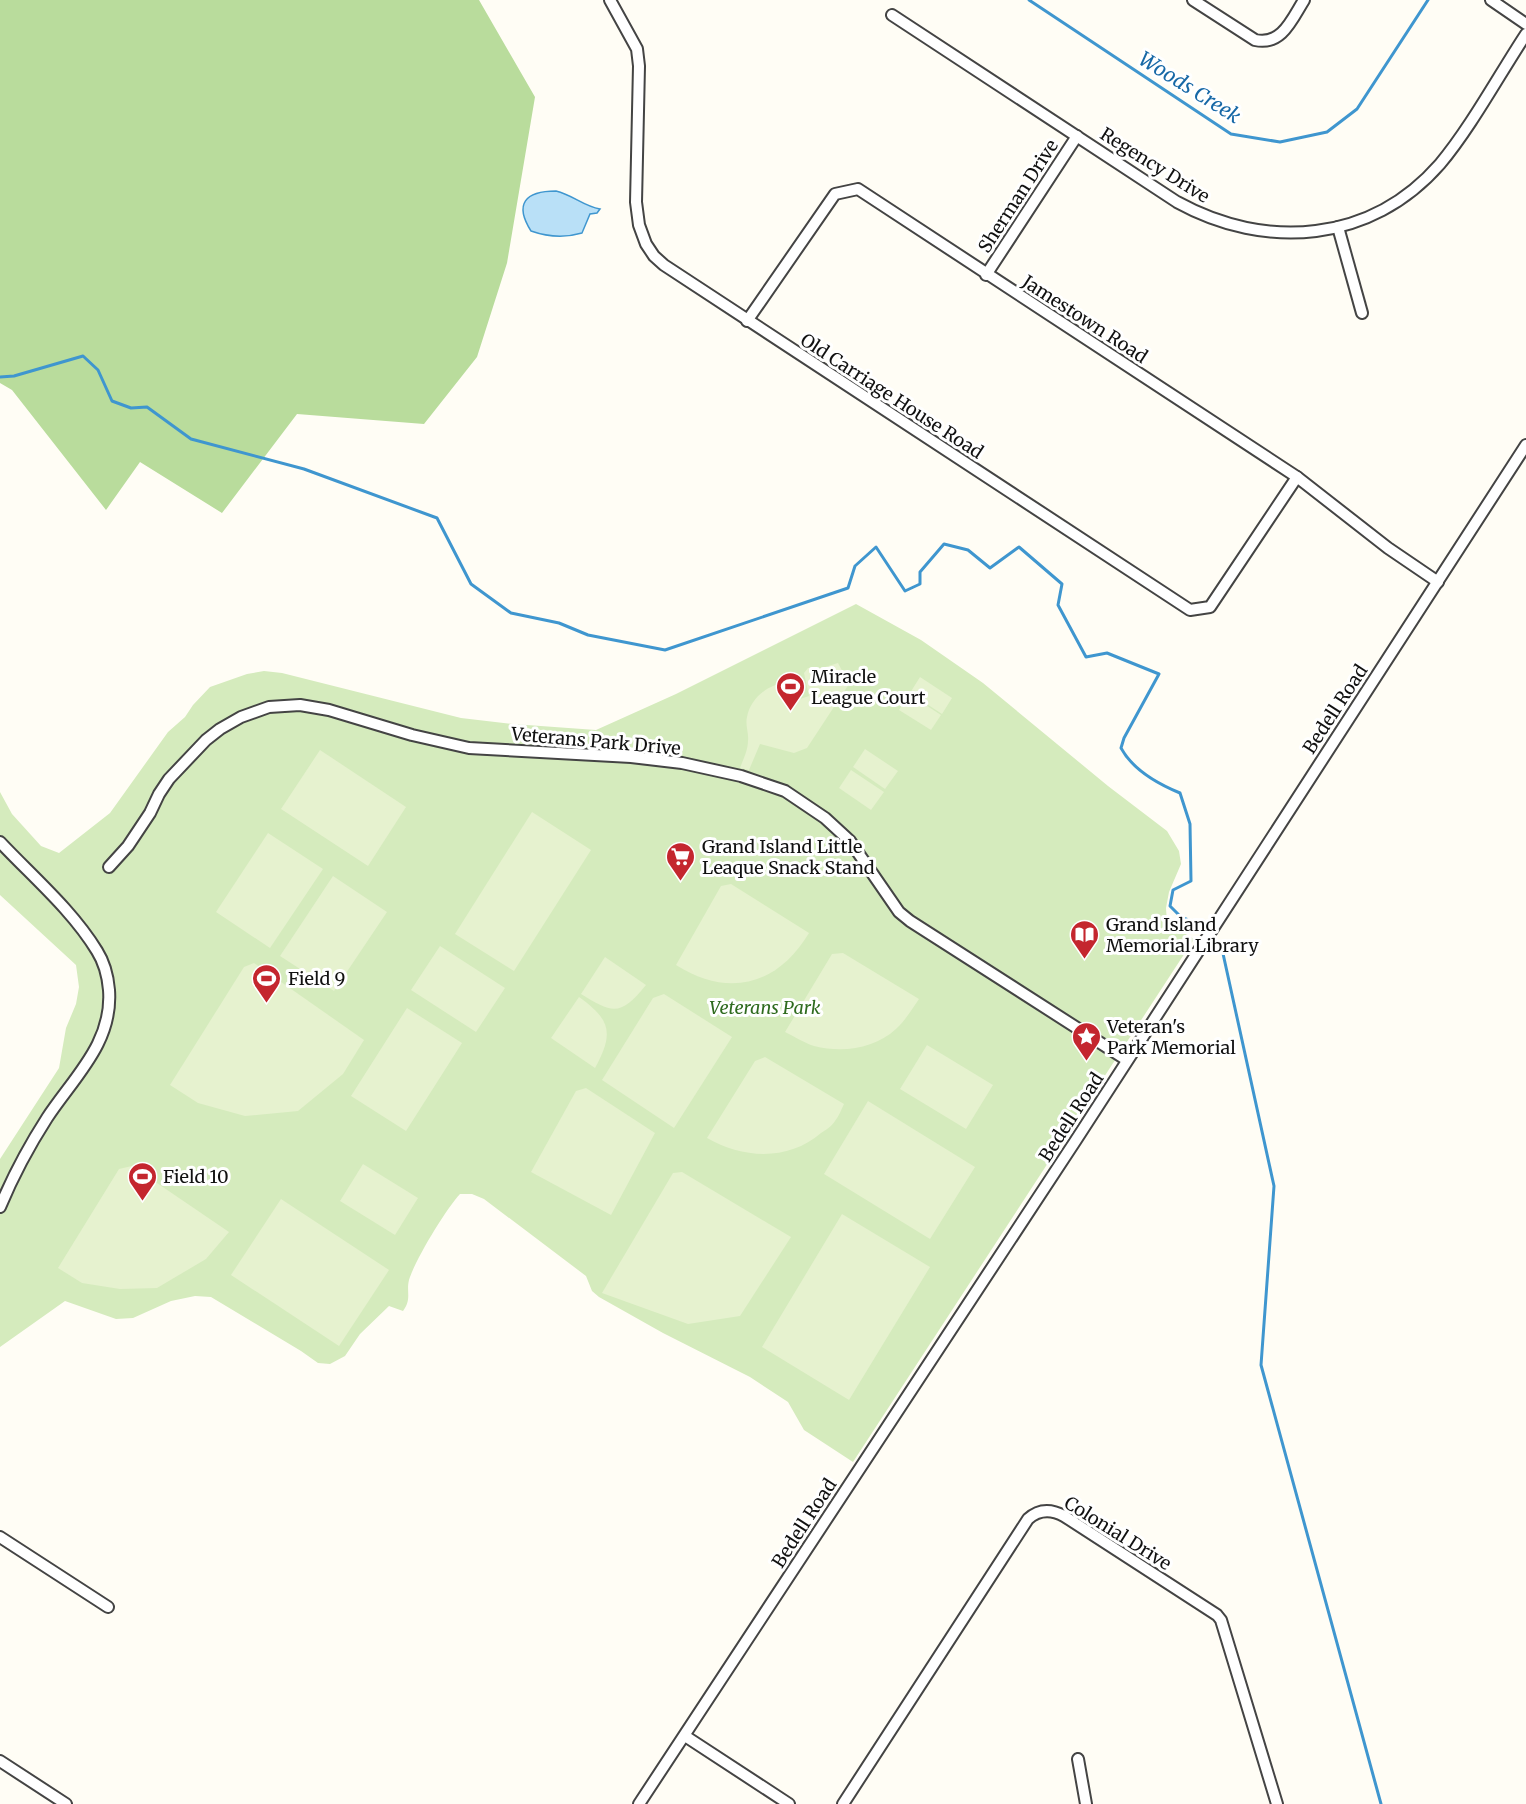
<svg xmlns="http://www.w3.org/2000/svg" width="1526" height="1804" font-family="Merriweather,serif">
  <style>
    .green { fill: #d5ebbd }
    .forest { fill: #b9dc9c }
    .pitch { fill: #e6f2cf }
    .water { fill: #b9e0f7; stroke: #3f96cf; stroke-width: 1.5 }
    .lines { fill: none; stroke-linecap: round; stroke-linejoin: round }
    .stream { stroke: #3f96cf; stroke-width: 3 }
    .minor-casing { stroke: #444; stroke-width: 14 }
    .minor { stroke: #fff; stroke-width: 10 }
    .labels { text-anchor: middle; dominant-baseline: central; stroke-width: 6; stroke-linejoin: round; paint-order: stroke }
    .street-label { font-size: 18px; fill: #111; stroke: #fff }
    .poi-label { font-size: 18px; fill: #111; stroke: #fff; text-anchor: start }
    .park-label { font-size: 18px; font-style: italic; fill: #2f6b1f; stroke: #fff }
    .water-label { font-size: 20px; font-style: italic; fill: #1768a6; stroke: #fff }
  </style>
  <rect width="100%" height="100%" fill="#fffdf5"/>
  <path class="green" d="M856,604l65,36 62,43 125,103 59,45 12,20 2,13 -12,28 -3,16 1,15 27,16 -341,523 -49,-32 -16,-28 -38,-25 -87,-44 -64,-36 -7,-6 -6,-15 -102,-77 -12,-5h-12c-14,15 -45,66 -51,86 -3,12 3,19 -6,31l-14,-5 -29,28 -15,22 -15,8 -12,-1 -17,-12 -90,-54 -16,-1 -24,5 -38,17 -17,1 -51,-18 -65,46v-188l59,-91 7,-40 10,-24 3,-17 -3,-22 -76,-70v-103l12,22 29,32 18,7 51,-40 58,-81 17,-15 8,-12 17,-18 37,-13 17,-3 18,2 179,45 52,6 83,6 80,-36z"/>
  <path class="forest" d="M0,0h479l56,97 -28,166 -30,94 -53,67 -127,-10 -75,99 -82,-51 -34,48 -94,-120 -12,-7z"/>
  <g class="pitch">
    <path d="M838,663l11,21 -42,64 -13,5 -34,-9 -11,26 -9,-2c3,-8 8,-18 8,-27 1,-8 -3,-16 -1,-24 4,-20 22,-33 41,-35l7,5 5,12 9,-3 -5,-23 4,-5h14z"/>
    <path d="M920,677l32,21 -10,16 -32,-21z"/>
    <path d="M909,694l32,21 -10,15 -32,-20z"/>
    <path d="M865,749l33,22 -13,18 -32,-22z"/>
    <path d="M320,750l86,57 -38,59 -87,-57z"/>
    <path d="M851,770l33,22 -13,18 -32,-22z"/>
    <path d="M532,812l59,38 -77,121 -59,-37z"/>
    <path d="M268,833l55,36 -53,79 -54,-36z"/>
    <path d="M333,876l54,36 -53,79 -54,-35z"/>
    <path d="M731,884l78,49c-32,53 -81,65 -133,32l45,-79z"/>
    <path d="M440,946l65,42 -29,44 -65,-42z"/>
    <path d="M843,953l76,46c-7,10 -14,22 -23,30 -22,20 -53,24 -82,17 -10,-3 -20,-10 -29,-14l47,-78z"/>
    <path d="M605,957l41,28c-25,31 -33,29 -65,9z"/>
    <path d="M254,963l110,77 -21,34 -45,37 -53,5 -47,-13 -28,-18 74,-118z"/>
    <path d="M664,994l68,43 -58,91 -72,-48 51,-82z"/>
    <path d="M579,997c32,23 35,36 16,71l-44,-30z"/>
    <path d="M407,1008l55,35 -56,88 -55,-35z"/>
    <path d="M927,1045l66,40 -27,44 -66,-40z"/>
    <path d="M765,1057l79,47c-3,6 -5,12 -9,17 -3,5 -9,9 -14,12 -32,28 -78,26 -114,5l48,-77z"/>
    <path d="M586,1088l69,45 -44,82 -80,-43 45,-81z"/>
    <path d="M868,1101l107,66 -45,72 -106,-65z"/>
    <path d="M363,1164l55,34 -23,37 -55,-34z"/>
    <path d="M132,1166l97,66 -23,27 -49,29 -37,1 -38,-6 -24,-15 61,-99z"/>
    <path d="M682,1172l109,65 -51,79 -52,8 -86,-31 71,-120z"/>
    <path d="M281,1199l108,71 -50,76 -108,-71z"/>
    <path d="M842,1214l88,53 -81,133 -87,-53z"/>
  </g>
  <path class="water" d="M556,191c17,4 27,15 44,18l-3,4 -7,1 -8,19c-17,5 -34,4 -51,-2 -17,-27 -6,-40 25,-40z"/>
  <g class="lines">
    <g class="stream">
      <path d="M1029,0l202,134 49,8 47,-10 30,-23 71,-109"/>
      <path d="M0,377l14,-1 69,-20 15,14 14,31 19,7 16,-1 44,32 113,30 133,49 34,66 40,29 48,10 29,12 77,15 183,-62 7,-22 21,-19 29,44 15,-7v-12l24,-28 24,6 22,18 29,-21 43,37 -4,21 28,52 21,-4 52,21 -35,64 -3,10c12,22 37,36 59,45l10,31 1,57 -18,9 -3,16 11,11 17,7 4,4"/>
      <path d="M1214,940l8,9 52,237 -13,179 120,439"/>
    </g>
    <defs>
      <g id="minor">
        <path d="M610,0l27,49 2,17 -3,136 3,23 7,19 8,12 10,9 526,345 20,-3 87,-130"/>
        <path d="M1193,0l62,40c27,6 37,-21 49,-40"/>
        <path d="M1491,0l35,24"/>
        <path d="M892,15l285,187c89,49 194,41 263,-38 31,-37 59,-89 86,-130"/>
        <path d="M1338,227l24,86"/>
        <path d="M986,275l91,-139"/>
        <path d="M747,321l88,-127 23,-5 439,288 91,71 50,34"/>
        <path d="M0,842c33,35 72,68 97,109 7,11 11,27 12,39 4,53 -35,87 -62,128 -18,28 -34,58 -47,89"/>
        <path d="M109,867l19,-21 22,-33 9,-19 10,-15 37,-39 14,-11 21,-12 28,-10 31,-2 29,5 83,25 57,13 162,9 51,6 59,13 44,15 40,27 25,23 49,71 11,9 217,139"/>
        <path d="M0,1537l108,70"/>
        <path d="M685,1736l104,68"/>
        <path d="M1078,1759l8,45"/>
        <path d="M0,1761l66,43"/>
        <path d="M639,1804l437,-664 450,-695"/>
        <path d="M843,1804l185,-285c11,-10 23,-10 36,-3l153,99 4,5 56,184"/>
      </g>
    </defs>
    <use href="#minor" class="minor-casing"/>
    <use href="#minor" class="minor"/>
  </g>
  <defs>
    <symbol id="stadium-pin" viewBox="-11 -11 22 30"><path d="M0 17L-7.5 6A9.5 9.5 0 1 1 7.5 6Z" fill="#c4262e" stroke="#fff"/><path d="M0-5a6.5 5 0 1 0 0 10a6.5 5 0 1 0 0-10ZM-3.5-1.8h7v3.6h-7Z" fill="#fff"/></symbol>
    <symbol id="supermarket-pin" viewBox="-11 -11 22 30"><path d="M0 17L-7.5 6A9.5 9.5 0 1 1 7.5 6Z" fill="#c4262e" stroke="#fff"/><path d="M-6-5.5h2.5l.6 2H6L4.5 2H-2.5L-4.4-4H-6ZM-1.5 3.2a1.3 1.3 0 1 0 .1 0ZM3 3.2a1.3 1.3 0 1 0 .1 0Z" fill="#fff"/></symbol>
    <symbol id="library-pin" viewBox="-11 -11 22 30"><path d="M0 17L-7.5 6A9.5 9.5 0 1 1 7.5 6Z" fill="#c4262e" stroke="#fff"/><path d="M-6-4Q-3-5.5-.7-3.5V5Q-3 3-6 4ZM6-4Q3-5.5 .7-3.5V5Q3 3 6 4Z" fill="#fff"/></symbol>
    <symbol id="sight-pin" viewBox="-11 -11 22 30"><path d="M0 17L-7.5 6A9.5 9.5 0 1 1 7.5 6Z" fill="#c4262e" stroke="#fff"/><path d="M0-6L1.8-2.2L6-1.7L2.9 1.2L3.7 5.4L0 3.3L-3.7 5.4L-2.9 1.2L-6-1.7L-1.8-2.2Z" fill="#fff"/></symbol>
  </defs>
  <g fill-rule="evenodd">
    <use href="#stadium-pin" x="774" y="670" width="33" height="45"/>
    <use href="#supermarket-pin" x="664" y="840" width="33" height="45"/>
    <use href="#library-pin" x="1068" y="918" width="33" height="45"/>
    <use href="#stadium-pin" x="250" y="962" width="33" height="45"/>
    <use href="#sight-pin" x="1070" y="1020" width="33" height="45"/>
    <use href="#stadium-pin" x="126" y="1160" width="33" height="45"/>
  </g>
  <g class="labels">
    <g class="street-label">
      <text transform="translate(1155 165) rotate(32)">Regency Drive</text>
      <text transform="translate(1018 196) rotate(-57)">Sherman Drive</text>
      <text transform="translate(1085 319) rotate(33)">Jamestown Road</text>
      <text transform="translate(892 396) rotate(33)">Old Carriage House Road</text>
      <text transform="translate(1335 709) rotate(-57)">Bedell Road</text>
      <text transform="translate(596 741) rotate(5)">Veterans Park Drive</text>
      <text transform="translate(1071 1117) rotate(-57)">Bedell Road</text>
      <text transform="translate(804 1523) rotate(-57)">Bedell Road</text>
      <text transform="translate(1118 1533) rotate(32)">Colonial Drive</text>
    </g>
    <g class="poi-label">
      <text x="811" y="676">Miracle<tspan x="811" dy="21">League Court</tspan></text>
      <text x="702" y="846">Grand Island Little<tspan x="702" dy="21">Leaque Snack Stand</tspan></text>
      <text x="1106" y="924">Grand Island<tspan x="1106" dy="21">Memorial Library</tspan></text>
      <text x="288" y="978">Field 9</text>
      <text x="1107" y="1026">Veteran's<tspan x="1107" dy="21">Park Memorial</tspan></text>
      <text x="163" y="1176">Field 10</text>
    </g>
    <g class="park-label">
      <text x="765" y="1007">Veterans Park</text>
    </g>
    <g class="water-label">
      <text transform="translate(1190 87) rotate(32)">Woods Creek</text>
    </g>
  </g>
</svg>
